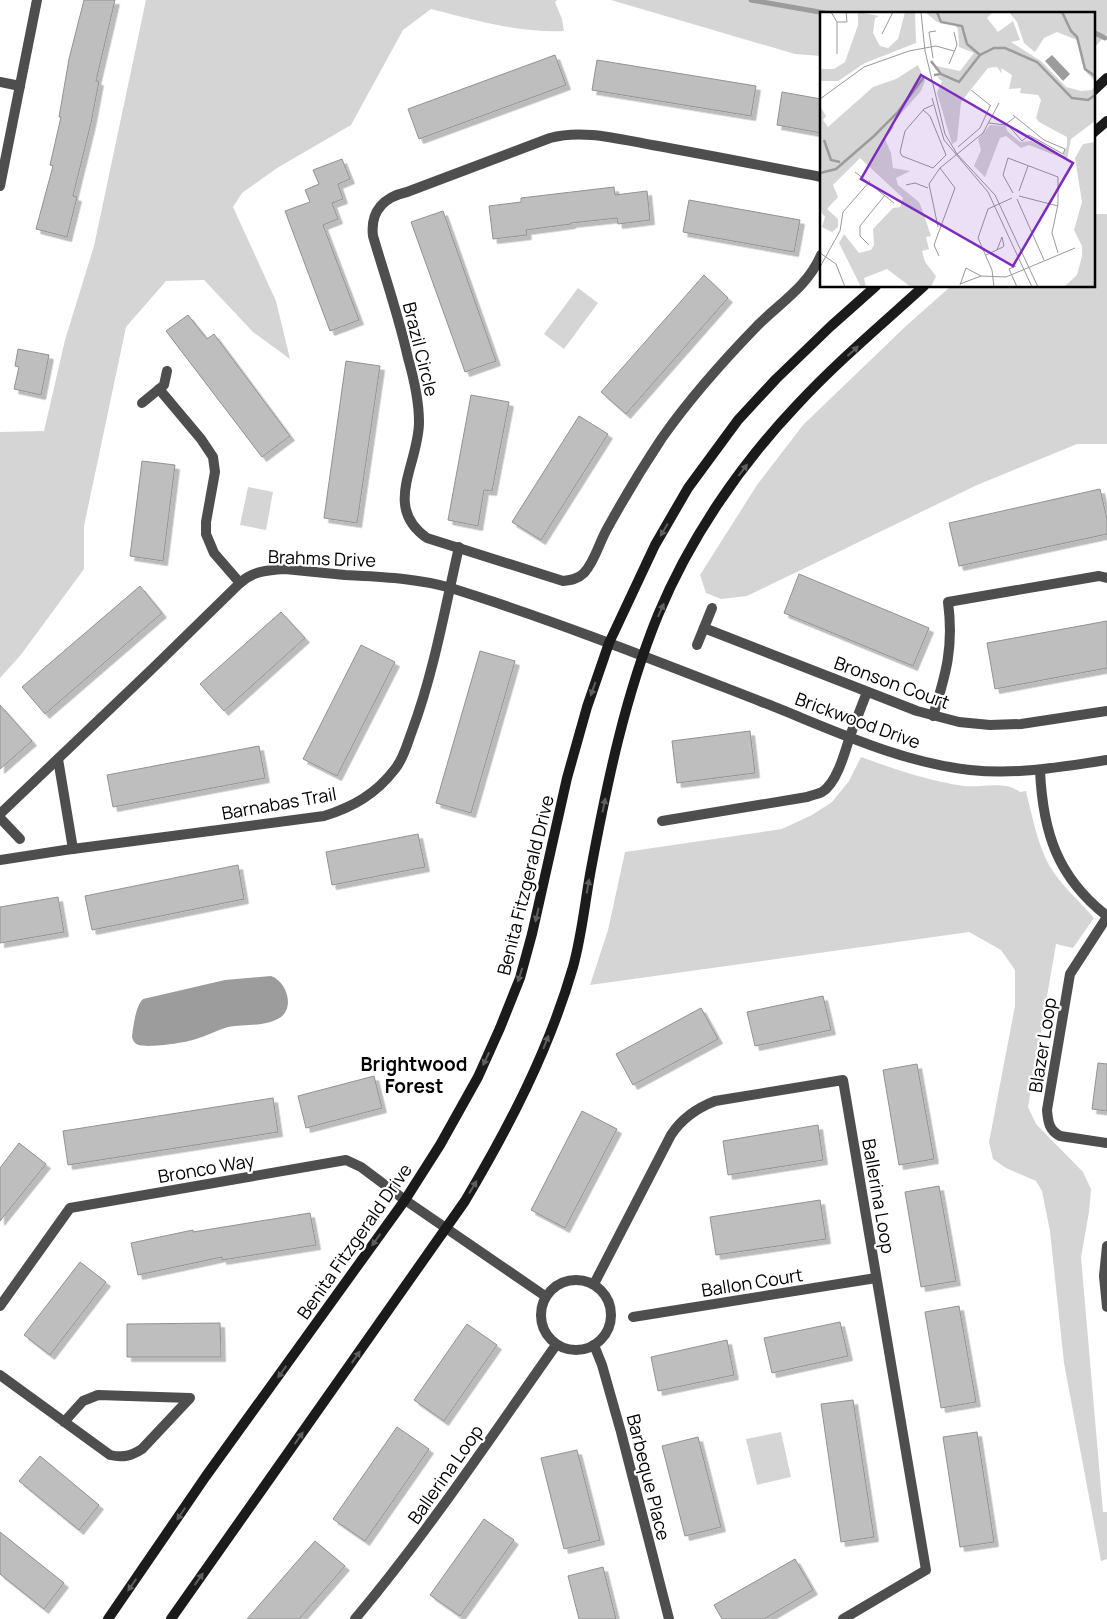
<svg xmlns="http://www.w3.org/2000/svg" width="1107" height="1619" font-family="Manrope,sans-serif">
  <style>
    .green { fill: #d5d5d5 }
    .water { fill: #9c9c9c }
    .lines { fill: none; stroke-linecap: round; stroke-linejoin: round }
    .stream { stroke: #9c9c9c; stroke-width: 5 }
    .building { fill: #bebebe; stroke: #929292; filter: url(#shadow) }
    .lane { stroke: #4e4e4e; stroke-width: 10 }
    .street { stroke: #4e4e4e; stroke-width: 10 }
    .secondary { stroke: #1b1b1b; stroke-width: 10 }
    .oneway { fill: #5f5f5f }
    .labels { text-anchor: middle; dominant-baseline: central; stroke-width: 4.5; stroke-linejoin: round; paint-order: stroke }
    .street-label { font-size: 18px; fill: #000; stroke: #fff }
    .neighbourhood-label { font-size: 19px; font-weight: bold; fill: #000; stroke: #fff }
    .inset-river { fill: none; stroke: #9c9c9c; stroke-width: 2.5 }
    .inset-road { fill: none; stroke: #999; stroke-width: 1 }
    .view { fill: #7b2cbf; fill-opacity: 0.15; stroke: #7b2cbf; stroke-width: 2.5 }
    .inset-edge { fill: none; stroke: #000; stroke-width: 2.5 }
  </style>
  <defs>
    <filter id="shadow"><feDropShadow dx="4.5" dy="4.5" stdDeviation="0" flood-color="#0004"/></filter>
  </defs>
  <rect width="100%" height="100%" fill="#fff"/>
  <g class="green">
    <path d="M146,0h411l-2,2 7,17 2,12c-45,2 -90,-11 -133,-22l-28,21 -52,95 -74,43 -35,25 -9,14 43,94 14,58 -37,-27 -49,-52 -38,1 -40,46 -42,199v43l-64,87 -20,22v-246l44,-1 21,-91 29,-94z"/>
    <path d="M611,0h496v34l-14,15v-35h-272v42l-26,-2z"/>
    <path d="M1093,214h14v230h-30l-100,41 -230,111 -26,3 -15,-6 -6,-18 57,-90 46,-60 103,-99 45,-40h142z"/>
    <path d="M578,288l20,15 -34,46 -20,-15z"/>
    <path d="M248,487l25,5 -7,38 -26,-5z"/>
    <path d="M861,757c33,12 68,24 103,29 18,2 41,-6 56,6l6,-1c6,24 11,52 23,74 12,21 30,35 45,53l-21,30 -17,-4 -28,163 8,17 47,48 8,17 -2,23 -8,45 22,255h4v47l-6,2 -37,-198 -14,-132 -8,-40 -6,-10 -30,-13 -13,-9 -4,-17 26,-136v-36l-14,-20 -32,-18 -379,53 18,-55 17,-78 157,-23 30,-14 20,-13 17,-21z"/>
    <path d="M781,1432l10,45 -34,8 -11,-46z"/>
  </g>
  <path class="water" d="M271,976c15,5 24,30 10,41 -14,10 -36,7 -53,10 -11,3 -21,9 -32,12 -11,4 -47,9 -57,6 -4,-1 -6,-4 -7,-8 1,-10 4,-32 11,-38l82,-19z"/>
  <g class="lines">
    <g class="stream">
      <path d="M751,0l80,14"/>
      <path d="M1093,32l12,6"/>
    </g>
  </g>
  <g class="building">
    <path d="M84,0h31l-19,81h3l-8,42 -18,73 4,1 -10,40 -31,-8 17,-63 -3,-1 11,-48h-2l10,-58z"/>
    <path d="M555,55l11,30 -147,54 -11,-30z"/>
    <path d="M597,60l159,26 -5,30 -159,-26z"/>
    <path d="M782,92l39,7v34l-44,-8z"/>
    <path d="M342,159l8,20 -12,5 5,15 -11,4 6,16 -15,6 36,95 -29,11 -45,-120 25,-9 -5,-12 14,-6 -6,-14z"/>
    <path d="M614,187l1,8 32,-4 3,29 -32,4 -1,-6 -46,5v1l-45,6 1,5 -34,4 -4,-33 32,-4v-4z"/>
    <path d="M689,200l111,20 -6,32 -111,-20z"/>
    <path d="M443,211l53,150 -31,11 -54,-150z"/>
    <path d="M704,275l24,23 -102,116 -25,-22z"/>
    <path d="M188,315l19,24 7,-5 76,102 -28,21 -96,-126z"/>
    <path d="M18,349l31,6 -8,40 -27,-6 5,-22 -4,-1z"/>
    <path d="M346,361l34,5 -23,157 -33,-5z"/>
    <path d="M471,395l38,7 -17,89 -8,-1 -6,36 -30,-6z"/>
    <path d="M579,416l29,18 -67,106 -29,-18z"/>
    <path d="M142,461l33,4 -12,96 -33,-5z"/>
    <path d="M1100,489l7,30v15l-148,32 -10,-43z"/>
    <path d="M799,574l130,54 -16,38 -129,-53z"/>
    <path d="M140,586l22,27 -117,101 -23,-27z"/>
    <path d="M281,612l24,26 -81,73 -24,-27z"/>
    <path d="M1107,621v47l-112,21 -8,-46z"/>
    <path d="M361,645l34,17 -58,114 -34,-17z"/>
    <path d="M480,651l35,10 -44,152 -35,-10z"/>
    <path d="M0,705l32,36 -32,28z"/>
    <path d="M750,731l5,42 -78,10 -5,-42z"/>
    <path d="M259,746l6,32 -152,29 -6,-32z"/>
    <path d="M418,834l7,33 -93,18 -6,-33z"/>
    <path d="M238,865l6,34 -152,31 -7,-34z"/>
    <path d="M58,897l6,35 -64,11v-36z"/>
    <path d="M823,996l8,34 -76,16 -8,-34z"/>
    <path d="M701,1008l17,31 -85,46 -17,-31z"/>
    <path d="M1098,1063l9,1v47l-15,-2z"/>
    <path d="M917,1064l17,95 -35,6 -16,-95z"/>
    <path d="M374,1076l8,32 -76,20 -8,-32z"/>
    <path d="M273,1098l5,34 -210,33 -5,-34z"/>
    <path d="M582,1111l35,18 -52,99 -34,-18z"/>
    <path d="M818,1125l5,35 -95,15 -5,-34z"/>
    <path d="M19,1143l27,21 -46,57v-53z"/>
    <path d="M939,1186l17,95 -35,6 -16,-95z"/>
    <path d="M820,1200l6,39 -110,16 -6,-38z"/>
    <path d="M310,1213l6,32 -94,15v-3l-84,18 -7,-32 62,-13v2z"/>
    <path d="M80,1262l26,20 -56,73 -26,-20z"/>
    <path d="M959,1306l17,96 -35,6 -16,-96z"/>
    <path d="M840,1322l8,34 -76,17 -8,-35z"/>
    <path d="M220,1323l1,34h-94v-33z"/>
    <path d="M467,1324l30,21 -53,76 -30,-21z"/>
    <path d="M727,1340l7,35 -76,16 -7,-34z"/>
    <path d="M853,1400l21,137 -33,5 -20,-138z"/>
    <path d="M397,1427l32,22 -64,92 -32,-22z"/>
    <path d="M977,1432l17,110 -34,5 -17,-110z"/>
    <path d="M698,1437l23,90 -36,9 -23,-90z"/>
    <path d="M577,1450l23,90 -36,9 -23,-91z"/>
    <path d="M40,1456l59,49 -20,25 -60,-49z"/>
    <path d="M484,1519l30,21 -54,76 -30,-21z"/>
    <path d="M0,1532l64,51 -20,26 -44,-35z"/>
    <path d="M315,1541l30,25 -46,53h-52z"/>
    <path d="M795,1559l18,31 -49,29h-42l-8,-14z"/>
    <path d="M603,1567l13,52h-37l-11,-43z"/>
  </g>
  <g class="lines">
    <g class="lane">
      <path d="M142,403l22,-18 3,-14"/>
      <path d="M697,645l15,-37"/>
      <path d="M933,716c13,-42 21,-69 15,-114l151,-26 8,2"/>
      <path d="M0,818l20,21"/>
      <path d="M662,821l145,-24c5,-2 11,-3 15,-5 15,-9 23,-40 28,-56"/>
    </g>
    <g class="street">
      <path d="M0,82l20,4"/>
      <path d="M821,177c-57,-11 -113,-22 -169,-32 -34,-6 -69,-16 -102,-7l-143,54c-23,5 -37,19 -34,44 12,41 26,81 35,122 6,21 11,42 11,64 0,42 -37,85 8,116l136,43c8,-1 15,-2 21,-8 11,-12 15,-30 23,-44 17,-31 35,-61 55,-91 28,-40 62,-78 96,-113 22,-22 50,-39 63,-70"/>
      <path d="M0,186l37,-186"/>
      <path d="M159,389l42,50 12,18 2,15 -9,50v12l8,19 26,30"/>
      <path d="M704,628l213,83 42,11 31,3 31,-1 86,-13"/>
      <path d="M850,736l17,-44"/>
      <path d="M58,759l15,90"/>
      <path d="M1040,771c3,61 17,106 67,145"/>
      <path d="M0,814l152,-145 88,-86c13,-12 28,-13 45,-14 20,2 40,4 60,6 36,2 71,3 106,13 105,33 208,74 311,114 67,26 136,60 208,68 49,5 89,-3 137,-10"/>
      <path d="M0,860l65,-10 259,-34c29,-9 52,-22 71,-47 9,-11 12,-25 17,-38 22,-59 33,-123 47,-184"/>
      <path d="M1107,917l-37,57 -23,136c1,12 2,20 13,26l47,7"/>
      <path d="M1107,1246l-3,30 3,31"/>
      <circle cx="576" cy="1315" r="35"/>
      <path d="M594,1284l77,-149c11,-17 26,-27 44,-34l128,-21 83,490 -83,49"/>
      <path d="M0,1306l70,-98 276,-48 15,7 44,33 140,96"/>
      <path d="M633,1317l243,-39"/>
      <path d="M594,1345l8,20 19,67 48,187"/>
      <path d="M0,1375l110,80c13,3 21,1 32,-6l48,-51 -92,-3 -15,6 -19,21"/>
      <path d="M355,1619c73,-87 136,-182 201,-274"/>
    </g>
    <g class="secondary">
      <path d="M1093,91l14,-13"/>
      <path d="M1093,133l14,-12"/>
      <path d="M108,1619l98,-143 199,-276 35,-55 38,-68 22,-49 20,-50 12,-44 35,-156 20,-71 22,-64 46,-98 33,-57 50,-68 38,-41 55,-53 45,-40"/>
      <path d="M171,1619l294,-418c44,-74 84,-151 108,-234 9,-32 12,-66 18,-98 16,-86 34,-173 67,-254 32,-77 82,-150 139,-210 40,-43 84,-80 127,-119"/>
    </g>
  </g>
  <defs><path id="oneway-solid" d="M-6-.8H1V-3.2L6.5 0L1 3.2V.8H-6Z" transform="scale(1.25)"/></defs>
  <g class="oneway">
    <use href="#oneway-solid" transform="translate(853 351) rotate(-42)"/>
    <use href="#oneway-solid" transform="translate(743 470) rotate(-53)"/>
    <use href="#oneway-solid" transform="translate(664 530) rotate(120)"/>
    <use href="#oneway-solid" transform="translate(661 610) rotate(-66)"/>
    <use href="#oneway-solid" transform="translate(593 689) rotate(110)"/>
    <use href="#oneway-solid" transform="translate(604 805) rotate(-78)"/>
    <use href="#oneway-solid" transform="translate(588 886) rotate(-80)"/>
    <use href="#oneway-solid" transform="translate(537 915) rotate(103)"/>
    <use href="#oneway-solid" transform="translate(520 975) rotate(108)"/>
    <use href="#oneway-solid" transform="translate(546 1042) rotate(-69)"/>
    <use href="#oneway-solid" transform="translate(486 1059) rotate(115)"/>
    <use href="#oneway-solid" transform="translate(473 1187) rotate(-59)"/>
    <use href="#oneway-solid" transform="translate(376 1240) rotate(126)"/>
    <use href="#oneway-solid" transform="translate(356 1357) rotate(-55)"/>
    <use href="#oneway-solid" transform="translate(282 1372) rotate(126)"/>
    <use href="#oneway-solid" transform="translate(299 1438) rotate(-55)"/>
    <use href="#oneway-solid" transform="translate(181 1514) rotate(124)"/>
    <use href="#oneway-solid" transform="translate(199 1579) rotate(-55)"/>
    <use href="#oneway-solid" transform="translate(132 1585) rotate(125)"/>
  </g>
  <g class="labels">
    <g class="street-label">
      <text transform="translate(421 349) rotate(76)">Brazil Circle</text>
      <text transform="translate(322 558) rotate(2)">Brahms Drive</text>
      <text transform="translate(892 682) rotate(20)">Bronson Court</text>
      <text transform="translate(858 720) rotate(20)">Brickwood Drive</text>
      <text transform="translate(279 803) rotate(-10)">Barnabas Trail</text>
      <text transform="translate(525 885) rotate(-76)">Benita Fitzgerald Drive</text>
      <text transform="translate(1042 1045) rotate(-81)">Blazer Loop</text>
      <text transform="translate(206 1168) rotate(-10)">Bronco Way</text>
      <text transform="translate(879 1196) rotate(80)">Ballerina Loop</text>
      <text transform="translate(354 1241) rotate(-55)">Benita Fitzgerald Drive</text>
      <text transform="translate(752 1282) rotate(-9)">Ballon Court</text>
      <text transform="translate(445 1474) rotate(-55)">Ballerina Loop</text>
      <text transform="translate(649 1477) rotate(76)">Barbeque Place</text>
    </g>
    <g class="neighbourhood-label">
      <text x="414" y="1064">Brightwood<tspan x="414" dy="22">Forest</tspan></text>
    </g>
  </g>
  <g transform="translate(820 12)">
    <rect width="275" height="275" fill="#fff"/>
    <path d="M38,0l21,4 -4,2 -2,15 7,13 8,2 10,-9 7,-27h10l1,31 -51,20 -27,18h-18v-12h14l11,-7 13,-37zM105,0h68l-6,6 11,14 15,-11 7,19 -9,2 30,19 25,26 15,4 11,-1 3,-4v35l-24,18 -4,21 -38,-15 -8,3 -15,-12 -6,2 -15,39 -11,-11 7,-16 -3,-11 12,-14 16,1 1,5 13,11 11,-1 31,16 5,-11v-9l-28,-15 -3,-4 5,-18 -3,-5 -18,-2 1,-5 -12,1 3,-14 -11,-7 1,6 -5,-7 -9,1 -27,34 -4,39 -5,3 -15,-51 5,-12 -5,-4 6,-2 -7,-9 24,5 14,-18 -15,-6 -1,-18 -5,-6 -16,-1zM189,0h86v69l-9,-9 -9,-32 -20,-8 -13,6 -9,14 -11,-9 -7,-21zM98,53l7,16 -4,10 -30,34 3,2 -9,12 6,14 2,15 17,3 -14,7 2,7 21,17 4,10 8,24 -5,1 3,12 -7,2 3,11 11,14 -5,11h-20l-24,-18 -23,9 2,9h-5l-22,-44 5,-9 15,19 12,-3 3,-5 -1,-16 20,-21 7,-1 3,-9 -43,-40 -27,27 5,12 -11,12 11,10v8l-6,5 -10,-5 3,-10 -5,-6v-105l6,10 -3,4 5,7 45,-40 23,-8zM275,130v145h-31l13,-12 5,-19v-10l-8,-16 8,-28 -7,-44 8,-14z" fill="#d5d5d5"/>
    <path d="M232,43l18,19 -7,7 -18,-20z" fill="#9c9c9c"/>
    <path class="inset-river" d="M117,0l4,10 21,4 5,18 13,11M242,0l9,19 6,6 8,32 10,7M111,49l10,13M114,63l7,-1 18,8 21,-27 14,-7h11l32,14 35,36 16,2 7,-5M4,128l7,20 9,2M0,161l16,-4 38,-33 23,-23 27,-36"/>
    <path class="inset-road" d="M11,0l6,10v32M101,0l4,39 20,83 12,20 38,41 43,92M17,10h10l-1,-10M62,22l11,-22M113,46l-4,-26 7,-1M129,52l8,-19 -3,-13M151,78l20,16M112,86l12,42 44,52 44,95M0,87l44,-32 45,-16 27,-5 18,5M103,98l7,6 16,39 -13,13 -31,-12 -2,-4 5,-21 19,-22 9,-4M193,103l31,25 21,9 -2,5 -34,-19M169,111l16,2 10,-8M187,112l15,17 7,-6M138,135l22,-19 10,-22M35,160l39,31M86,173l9,-2 13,5M199,179l9,-25M193,181l-10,-18 5,-17 50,19v27l-6,29 6,20M199,184l39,10M197,187l27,61M118,215l-9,-43 11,-16 43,-35 16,-30M49,233l-9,-9v-10l25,-31M0,241l16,11 9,23M166,243l17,-8 1,-1 -2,-9 -5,13M119,244l-5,-11 21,-57 -15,-20M196,254l-7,3 8,18M0,255l20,-36 3,-19 27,-31M140,272l21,-8 25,1 69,-29M140,273l6,-17 15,8M174,275l-2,-17 -14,-32 10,-29 24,-11"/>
    <path class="view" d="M101,63l152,88 -60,103 -152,-87z"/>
    <rect width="275" height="275" class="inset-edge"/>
  </g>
</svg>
